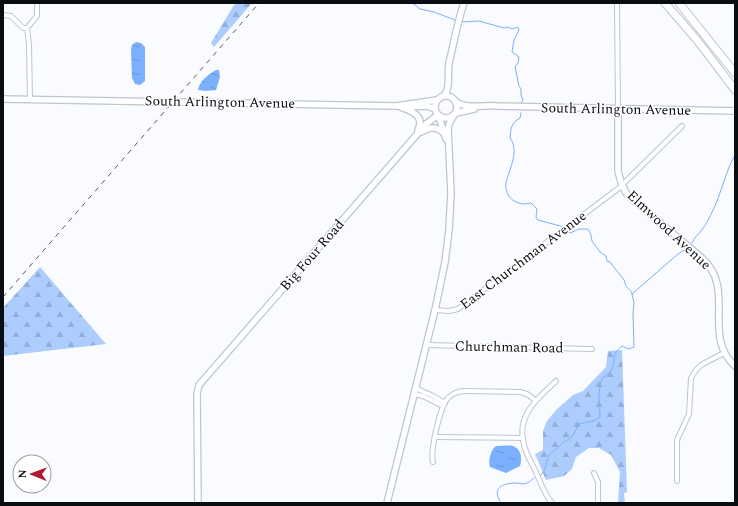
<svg xmlns="http://www.w3.org/2000/svg" width="738" height="506" font-family="Spectral,serif">
  <style>
    .forest { fill: url(#forest-firs) }
    .water { fill: url(#water-ripples) }
    .lines { fill: none; stroke-linecap: round; stroke-linejoin: round }
    .stream { stroke: #7ab0fe; stroke-width: 1 }
    .street-casing { stroke: #bdc5d1; stroke-width: 6 }
    .secondary-casing { stroke: #bdc5d1; stroke-width: 8 }
    .highway-casing { stroke: #bdc5d1; stroke-width: 9 }
    .street { stroke: #fff; stroke-width: 4 }
    .secondary { stroke: #fff; stroke-width: 5.5 }
    .highway { stroke: #fff; stroke-width: 7 }
    .rail { stroke: #595c5f; stroke-width: 1; stroke-dasharray: 5 5; stroke-linecap: butt }
    .labels { text-anchor: middle; dominant-baseline: central; stroke-width: 3; stroke-linejoin: round; paint-order: stroke }
    .street-label { font-size: 14px; fill: #090c10; stroke: #fff }
  </style>
  <defs>
    <pattern id="forest-firs" width="22" height="20" patternUnits="userSpaceOnUse"><rect width="22" height="20" fill="#accdfd"/><path d="M5 1l3.5 6h-7zM16 11l3.5 6h-7z" fill="#93afd8"/></pattern>
    <pattern id="water-ripples" width="26" height="14" patternUnits="userSpaceOnUse"><rect width="26" height="14" fill="#7ab0fe"/><path d="M2 4q2-2 4 0t4 0M15 11q2-2 4 0t4 0" fill="none" stroke="#6896d9"/></pattern>
  </defs>
  <rect width="100%" height="100%" fill="#f9fbfe"/>
  <g class="forest">
    <path d="M238,3h14l-38,44 -3,-4 23,-38z"/>
    <path d="M40,267l66,77 -103,12v-48z"/>
    <path d="M622,350l5,142 -3,1 1,10h-7l2,-31 -9,-17 -12,-7h-10l-13,9 -4,12 -8,7 -18,4 -11,-26 8,-4v-19l4,-10 10,-12 16,-14 10,-4 23,-24 2,-16z"/>
  </g>
  <g class="water">
    <path d="M136,42l5,1 4,4v34l-5,4 -5,-1 -3,-6 -1,-29 1,-4z"/>
    <path d="M216,70h3l1,7 -4,13 -10,1 -8,-1c1,-9 11,-16 18,-20z"/>
    <path d="M496,446c6,0 13,-1 17,0 9,3 9,14 7,20l-14,7 -16,-6c-2,-6 1,-18 6,-21z"/>
  </g>
  <g class="lines">
    <g class="stream">
      <path d="M410,3l4,1 6,5 14,3 21,8"/>
      <path d="M461,22l18,-1 25,7 4,-1 4,2 6,-2 1,3 -5,10 -2,12 7,5 -1,6 -3,4 4,19 2,3v6l2,5 -2,3"/>
      <path d="M521,113l-1,5c-9,5 -9,10 -10,20 10,13 -1,31 -4,45 -2,15 12,24 25,20l6,6 -1,8 2,3 26,7"/>
      <path d="M566,231l4,2 9,-4h9l3,6 1,6 8,11 6,4 1,5 3,1c4,6 9,11 14,18 1,2 1,4 2,6 3,4 5,3 6,8"/>
      <path d="M692,243c2,-5 6,-8 9,-12 5,-6 9,-14 12,-21 9,-18 12,-38 22,-55"/>
      <path d="M541,475l3,-4 5,-16 15,-13 8,-5 7,-13c7,-2 16,-2 21,-7 0,-12 -3,-26 2,-38 2,-3 7,-5 9,-8 6,-11 -1,-16 11,-25l7,3 5,-2 -1,-34 1,-10 -2,-9 46,-40 8,-5"/>
      <path d="M501,503c-10,-15 1,-20 16,-20 2,0 4,1 6,1 5,0 8,-4 11,-6"/>
    </g>
    <defs>
      <g id="street">
        <path d="M617,3l1,106"/>
        <path d="M3,15l8,1 12,12h4"/>
        <path d="M30,100l-1,-56 -2,-16 10,-12v-13"/>
        <path d="M435,310l14,1 9,-2 161,-121 63,-62"/>
        <path d="M426,345l166,4"/>
        <path d="M415,388l16,7 14,8"/>
        <path d="M414,394l9,2 20,10"/>
        <path d="M435,437l88,1"/>
        <path d="M433,462c-3,-12 7,-55 15,-64 5,-5 11,-7 17,-7l55,1 7,2 8,6"/>
        <path d="M594,473l4,9v21"/>
        <path d="M677,481v-41l12,-26 2,-36 5,-8 5,-5 23,-12"/>
        <path d="M552,503c-8,-9 -12,-22 -17,-33 -4,-8 -9,-16 -11,-25 -8,-30 13,-46 32,-64"/>
      </g>
      <g id="secondary">
        <circle cx="446" cy="107" r="11"/>
        <path d="M444,96c7,-9 3,-21 5,-33 5,-20 8,-40 15,-60"/>
        <path d="M3,99l393,7 41,-6"/>
        <path d="M456,102c11,7 27,3 41,4l238,5"/>
        <path d="M398,106c11,4 28,9 20,24"/>
        <path d="M407,107l20,-1 8,3"/>
        <path d="M618,109v62l3,11 5,11 6,6 70,59c35,32 -1,77 33,108"/>
        <path d="M456,113l18,-4"/>
        <path d="M439,117l7,22"/>
        <path d="M421,132c9,-5 15,-6 23,1"/>
        <path d="M198,503l-1,-109 2,-9 227,-261 12,-9"/>
        <path d="M387,503l48,-193 10,-48 4,-32 2,-37 -3,-63 1,-6 5,-9"/>
      </g>
      <g id="highway">
        <path d="M665,3l32,37 38,50"/>
        <path d="M679,3l56,70"/>
      </g>
    </defs>
    <use href="#street" class="street-casing"/>
    <use href="#secondary" class="secondary-casing"/>
    <use href="#highway" class="highway-casing"/>
    <use href="#street" class="street"/>
    <use href="#secondary" class="secondary"/>
    <use href="#highway" class="highway"/>
    <path class="rail" d="M3,297l256,-294"/>
  </g>
  <g class="labels">
    <g class="street-label">
      <text transform="translate(220 102) rotate(1)">South Arlington Avenue</text>
      <text transform="translate(616 109) rotate(1)">South Arlington Avenue</text>
      <text transform="translate(669 230) rotate(43)">Elmwood Avenue</text>
      <text transform="translate(312 255) rotate(-49)">Big Four Road</text>
      <text transform="translate(523 260) rotate(-37)">East Churchman Avenue</text>
      <text transform="translate(509 347) rotate(1)">Churchman Road</text>
    </g>
  </g>
  <rect width="738" height="506" fill="none" stroke="#090c10" stroke-width="8"/>
  <g transform="translate(32 474) rotate(271)"><circle r="19" fill="#ffffff" stroke="#9d9e9f"/>
  <path d="M0-3L7 15L0 10L-7 15Z" fill="#ae1931"/>
  <text y="-6" font-size="11" font-weight="bold" text-anchor="middle" fill="#090c10">N</text>
  </g>
</svg>
